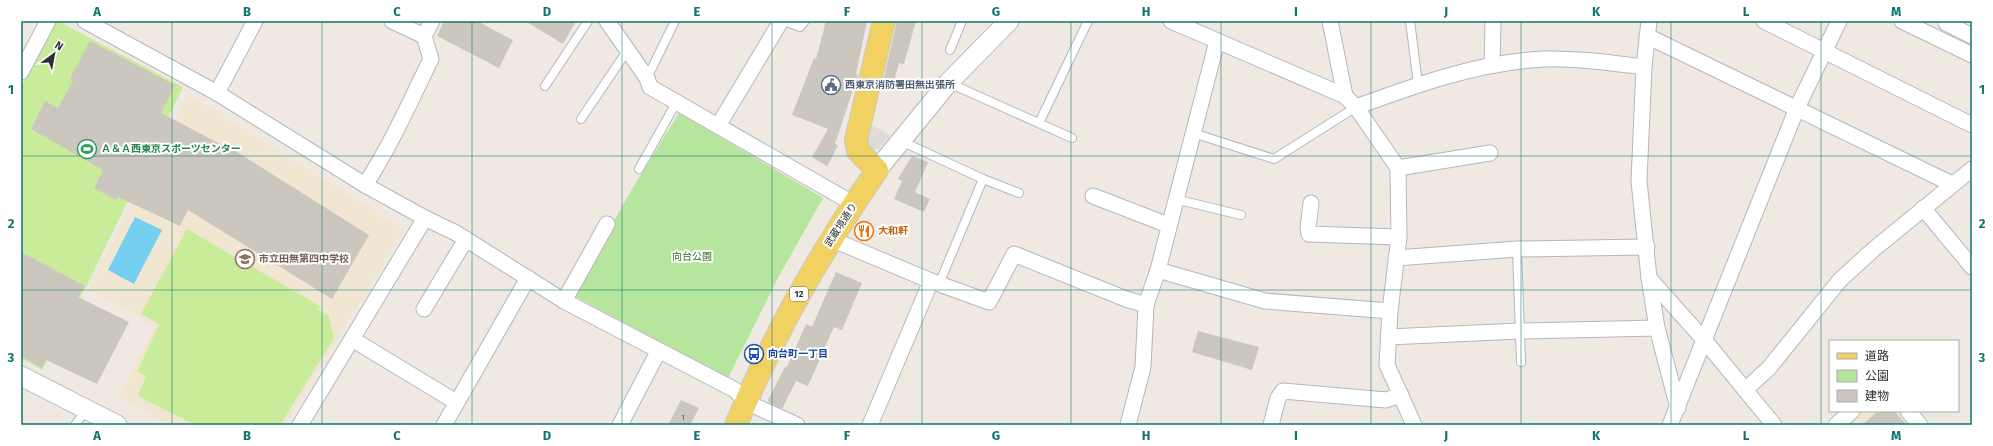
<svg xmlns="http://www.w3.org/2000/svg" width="1993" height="446" font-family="'Fira Sans','Noto Sans JP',sans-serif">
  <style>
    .education { fill: #f0e6d1 }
    .green { fill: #b6e59e }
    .pitch { fill: #c9ec9a }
    .plaza { fill: #dfdcd8 }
    .water { fill: #75cff0 }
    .building { fill: #cbc7bf }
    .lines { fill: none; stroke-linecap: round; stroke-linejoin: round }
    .service-casing { stroke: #b4b7c1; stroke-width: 10 }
    .minor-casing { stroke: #b4b7c1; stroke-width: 17 }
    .tertiary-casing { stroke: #b4b7c1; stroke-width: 21 }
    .primary-casing { stroke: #c9c9c9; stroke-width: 24 }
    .service { stroke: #fff; stroke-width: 8 }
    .minor { stroke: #fff; stroke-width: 15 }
    .tertiary { stroke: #fff; stroke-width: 19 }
    .primary { stroke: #f2d163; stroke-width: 22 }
    .grid { fill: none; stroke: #0f766e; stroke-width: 1; stroke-opacity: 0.55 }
    .labels { text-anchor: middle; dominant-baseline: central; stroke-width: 4; stroke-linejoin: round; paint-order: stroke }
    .number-label { font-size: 8px; fill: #555452 }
    .shield { fill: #fff; stroke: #6d6d6d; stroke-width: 1 }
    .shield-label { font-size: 9px; font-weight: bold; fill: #2e2e2e }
    .service-label { font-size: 10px; font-weight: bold; fill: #4e5e75; stroke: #fff; text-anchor: start }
    .leisure-label { font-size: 10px; font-weight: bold; fill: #27864d; stroke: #fff; text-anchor: start }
    .street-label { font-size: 10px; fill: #2e2e2e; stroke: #fff }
    .food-label { font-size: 10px; font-weight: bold; fill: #c56008; stroke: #fff; text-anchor: start }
    .park-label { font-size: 10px; fill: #2c6e1b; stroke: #fff }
    .education-label { font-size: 10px; font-weight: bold; fill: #785e54; stroke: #fff; text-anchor: start }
    .transit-label { font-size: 10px; font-weight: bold; fill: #164399; stroke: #fff; text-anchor: start }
    .neatline { fill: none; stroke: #0f766e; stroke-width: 1.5 }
    .grid-label { font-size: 13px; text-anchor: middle; font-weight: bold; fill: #0f766e }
  </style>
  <rect width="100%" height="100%" fill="#efe9e1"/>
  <g class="education">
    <path d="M188,94l216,136 -119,195h-115l-52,-28 37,-71 -66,-37z"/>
    <path d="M1864,411h37l11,14h-65z"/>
  </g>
  <path class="green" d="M679,113l144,85 -44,78 -51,102 -156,-83 60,-106z"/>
  <g class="pitch">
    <path d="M55,21h3l125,66 -96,198 -45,85 -21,-12v-271z"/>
    <path d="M187,229l133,77 -2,3 11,7 5,22 -54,87h-85l-57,-29 8,-20 -9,-4 22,-48 -18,-10z"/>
  </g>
  <path class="plaza" d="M867,124l17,7 6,5 -10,12 -9,2 -4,-5z"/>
  <path class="water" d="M135,217l27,13 -28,54 -26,-14z"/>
  <g class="building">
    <path d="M444,21h33l36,19 -14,28 -62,-32z"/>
    <path d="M525,21h51l-13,23z"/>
    <path d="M826,21h41l-11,53 2,1 -23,69 3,2 -11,20 -15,-9 16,-28 -36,-14 22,-57 2,1z"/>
    <path d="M897,21h19l-12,43 -5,-1 -7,26 -10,-3z"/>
    <path d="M90,41l85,44 -14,28 67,35 1,-1 140,88 -37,64 -144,-89 -8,16 -62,-29 -2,3 -22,-12 9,-18 -72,-41 14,-28 13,7 15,-27 -3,-3z"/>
    <path d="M912,156l16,6 -13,30 15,7 -6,13 -30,-13 8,-18 -4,-2z"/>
    <path d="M21,252l64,34 -7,11 51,25 -32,62 -51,-24 -4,8 -21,-12z"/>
    <path d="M836,272l26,11 -20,47 -8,-3 -26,59 -12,-5 -14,28 -13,-6 -1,-3 17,-33h2l19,-43 6,3z"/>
    <path d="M1198,331l61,16 -7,23 -60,-18z"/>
    <path d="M681,400l18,8 -9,17h-22z"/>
    <path d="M1878,411h16l13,14h-45z"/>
  </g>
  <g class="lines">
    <defs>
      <g id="service">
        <path d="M784,21l16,6 5,-6"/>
        <path d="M1410,21l8,63"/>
        <path d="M950,50l12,-29"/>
        <path d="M647,78l28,-57"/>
        <path d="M949,83l123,55"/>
        <path d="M545,86l43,-65"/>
        <path d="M581,119l46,-68"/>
        <path d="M1039,123l49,-102"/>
        <path d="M1193,133l81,26 82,-52"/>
        <path d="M901,141l82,38 36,14"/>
        <path d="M639,169l37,-66"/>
        <path d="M1175,199l66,16"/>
        <path d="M1517,249l4,113"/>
        <path d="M939,284l44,-105"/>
        <path d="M75,425l11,-15"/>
      </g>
      <g id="minor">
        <path d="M85,21l132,72 148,92 60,33 31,15 108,68 171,89 11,12 51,23"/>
        <path d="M392,21l32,15"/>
        <path d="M607,21l40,57 3,9 204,117"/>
        <path d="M1171,21l174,75 11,11 42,61 1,69 -9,74 -3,54 27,60"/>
        <path d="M1330,21l15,75"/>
        <path d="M1649,21l-5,46 -5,114 10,97 8,50 21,80"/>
        <path d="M1764,21l208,104"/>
        <path d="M1902,21l70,34"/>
        <path d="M1946,23l26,13"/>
        <path d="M1647,36l305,148"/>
        <path d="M1492,65l1,-44"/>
        <path d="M21,72l27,-51"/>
        <path d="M217,93l38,-72"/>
        <path d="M1356,107c60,-22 123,-45 188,-48 33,-1 67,4 100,8"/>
        <path d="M718,126l63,-105"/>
        <path d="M1398,168l92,-15"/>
        <path d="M365,185c26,-40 45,-83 66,-126l-7,-23 8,-15"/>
        <path d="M1093,196l75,29"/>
        <path d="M1311,203l-3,25 1,6 90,3"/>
        <path d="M1923,208l49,59"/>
        <path d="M831,239l100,42 58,21 25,-48 112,45 20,6"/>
        <path d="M1396,258l121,-9 130,-2"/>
        <path d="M1158,270l107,31 125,10"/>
        <path d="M1649,278l56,63 69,84"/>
        <path d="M564,301l43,-77"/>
        <path d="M424,309l42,-70"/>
        <path d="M1388,337l132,-6 137,-3"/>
        <path d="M352,339l104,63"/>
        <path d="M1745,390l24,-22 71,-88 34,-31 98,-80"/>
        <path d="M1908,411l12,14"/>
        <path d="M300,425l125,-207"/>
        <path d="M444,425l84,-147"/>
        <path d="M620,425l38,-73"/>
        <path d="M870,425l61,-144"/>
        <path d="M1128,425l15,-58 3,-62 12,-35 59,-229"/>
        <path d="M1271,425l7,-27 5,-7 103,9 15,-5"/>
        <path d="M1670,425l127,-317 42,-87"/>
        <path d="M1836,425l16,-14"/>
      </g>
      <g id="tertiary">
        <path d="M877,170l71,-87 61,-62"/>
        <path d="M21,376l96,49"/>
      </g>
      <path id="primary" d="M736,425c27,-65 59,-127 96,-186 14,-24 30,-46 45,-69l-19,-19 -2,-11 28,-119"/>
    </defs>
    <use href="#service" class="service-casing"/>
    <use href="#minor" class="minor-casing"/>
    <use href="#tertiary" class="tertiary-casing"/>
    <use href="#primary" class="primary-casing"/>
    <use href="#service" class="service"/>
    <use href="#minor" class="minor"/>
    <use href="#tertiary" class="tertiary"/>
    <use href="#primary" class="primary"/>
  </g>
  <path class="grid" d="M172,21v404M322,21v404M472,21v404M622,21v404M772,21v404M922,21v404M1071,21v404M1221,21v404M1371,21v404M1521,21v404M1671,21v404M1821,21v404M21,156h1951M21,290h1951"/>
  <defs>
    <symbol id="civic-ring" viewBox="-11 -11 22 22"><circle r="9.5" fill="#fff" stroke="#5c6f8a" stroke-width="1.5"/><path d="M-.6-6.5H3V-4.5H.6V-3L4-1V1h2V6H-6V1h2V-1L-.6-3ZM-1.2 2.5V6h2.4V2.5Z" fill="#5c6f8a"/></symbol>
    <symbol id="stadium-ring" viewBox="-11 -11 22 22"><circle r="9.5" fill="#fff" stroke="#2e9e5b" stroke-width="1.5"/><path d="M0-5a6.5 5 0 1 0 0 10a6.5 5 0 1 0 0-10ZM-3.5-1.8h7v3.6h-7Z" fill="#2e9e5b"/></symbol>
    <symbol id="restaurant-ring" viewBox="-11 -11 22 22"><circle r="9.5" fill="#fff" stroke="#e8710a" stroke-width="1.5"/><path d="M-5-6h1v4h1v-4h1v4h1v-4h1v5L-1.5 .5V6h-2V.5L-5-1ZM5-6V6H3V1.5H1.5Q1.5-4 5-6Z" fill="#e8710a"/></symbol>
    <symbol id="school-ring" viewBox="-11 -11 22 22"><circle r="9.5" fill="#fff" stroke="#8d6e63" stroke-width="1.5"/><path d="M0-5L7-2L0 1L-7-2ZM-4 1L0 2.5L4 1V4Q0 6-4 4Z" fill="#8d6e63"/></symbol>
    <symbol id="bus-ring" viewBox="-11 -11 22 22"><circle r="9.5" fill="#fff" stroke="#1a4fb4" stroke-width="1.5"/><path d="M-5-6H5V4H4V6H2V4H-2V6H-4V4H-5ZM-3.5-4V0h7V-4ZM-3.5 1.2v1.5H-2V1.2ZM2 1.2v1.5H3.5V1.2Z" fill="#1a4fb4"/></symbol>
  </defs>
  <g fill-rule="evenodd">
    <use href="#civic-ring" x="820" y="74" width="22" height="22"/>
    <use href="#stadium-ring" x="76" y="138" width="22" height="22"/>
    <use href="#restaurant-ring" x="853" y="220" width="22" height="22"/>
    <use href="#school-ring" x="234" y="248" width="22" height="22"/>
    <use href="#bus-ring" x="743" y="343" width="22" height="22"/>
  </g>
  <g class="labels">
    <g class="number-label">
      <text x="683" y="417">1</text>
    </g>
    <rect class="shield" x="790" y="287" width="18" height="14" rx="3"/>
    <g class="shield-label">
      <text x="799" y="294">12</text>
    </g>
    <g class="service-label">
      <text x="845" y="85">西東京消防署田無出張所</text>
    </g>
    <g class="leisure-label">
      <text x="101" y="149">Ａ＆Ａ西東京スポーツセンター</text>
    </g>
    <g class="street-label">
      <text transform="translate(841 225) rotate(-57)">武蔵境通り</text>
    </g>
    <g class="food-label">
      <text x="878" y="231">大和軒</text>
    </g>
    <g class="park-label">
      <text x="692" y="257">向台公園</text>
    </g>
    <g class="education-label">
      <text x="259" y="259">市立田無第四中学校</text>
    </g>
    <g class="transit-label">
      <text x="768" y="354">向台町一丁目</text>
    </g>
  </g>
  <rect width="1993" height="446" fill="none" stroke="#ffffff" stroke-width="44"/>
  <rect x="1829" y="340" width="130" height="72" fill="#ffffff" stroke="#ababab"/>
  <rect x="1837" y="353" width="20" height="6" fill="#f2d163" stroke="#ababab"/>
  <text x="1865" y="360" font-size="12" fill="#2e2e2e">道路</text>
  <rect x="1837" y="370" width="20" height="12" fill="#b6e59e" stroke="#ababab"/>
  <text x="1865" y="380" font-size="12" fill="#2e2e2e">公園</text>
  <rect x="1837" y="390" width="20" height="12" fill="#cbc7bf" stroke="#ababab"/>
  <text x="1865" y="400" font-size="12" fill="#2e2e2e">建物</text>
  <g transform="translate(54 54) rotate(32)" stroke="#ffffff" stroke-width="3" paint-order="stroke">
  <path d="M0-3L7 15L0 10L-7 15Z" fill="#2e2e2e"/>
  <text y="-6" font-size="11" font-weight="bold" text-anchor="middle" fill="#2e2e2e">N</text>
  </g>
  <rect x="22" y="22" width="1949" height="402" class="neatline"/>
  <g class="grid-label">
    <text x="97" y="16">A</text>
    <text x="247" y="16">B</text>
    <text x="397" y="16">C</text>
    <text x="547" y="16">D</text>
    <text x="697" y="16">E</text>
    <text x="847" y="16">F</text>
    <text x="996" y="16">G</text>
    <text x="1146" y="16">H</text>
    <text x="1296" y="16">I</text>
    <text x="1446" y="16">J</text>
    <text x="1596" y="16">K</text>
    <text x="1746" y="16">L</text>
    <text x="1896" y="16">M</text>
    <text x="11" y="94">1</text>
    <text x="1982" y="94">1</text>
    <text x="11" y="228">2</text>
    <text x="1982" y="228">2</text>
    <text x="11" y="362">3</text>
    <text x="1982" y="362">3</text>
    <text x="97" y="440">A</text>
    <text x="247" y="440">B</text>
    <text x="397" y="440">C</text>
    <text x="547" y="440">D</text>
    <text x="697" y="440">E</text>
    <text x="847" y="440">F</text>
    <text x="996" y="440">G</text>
    <text x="1146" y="440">H</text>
    <text x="1296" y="440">I</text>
    <text x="1446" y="440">J</text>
    <text x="1596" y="440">K</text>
    <text x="1746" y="440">L</text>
    <text x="1896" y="440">M</text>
  </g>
</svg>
